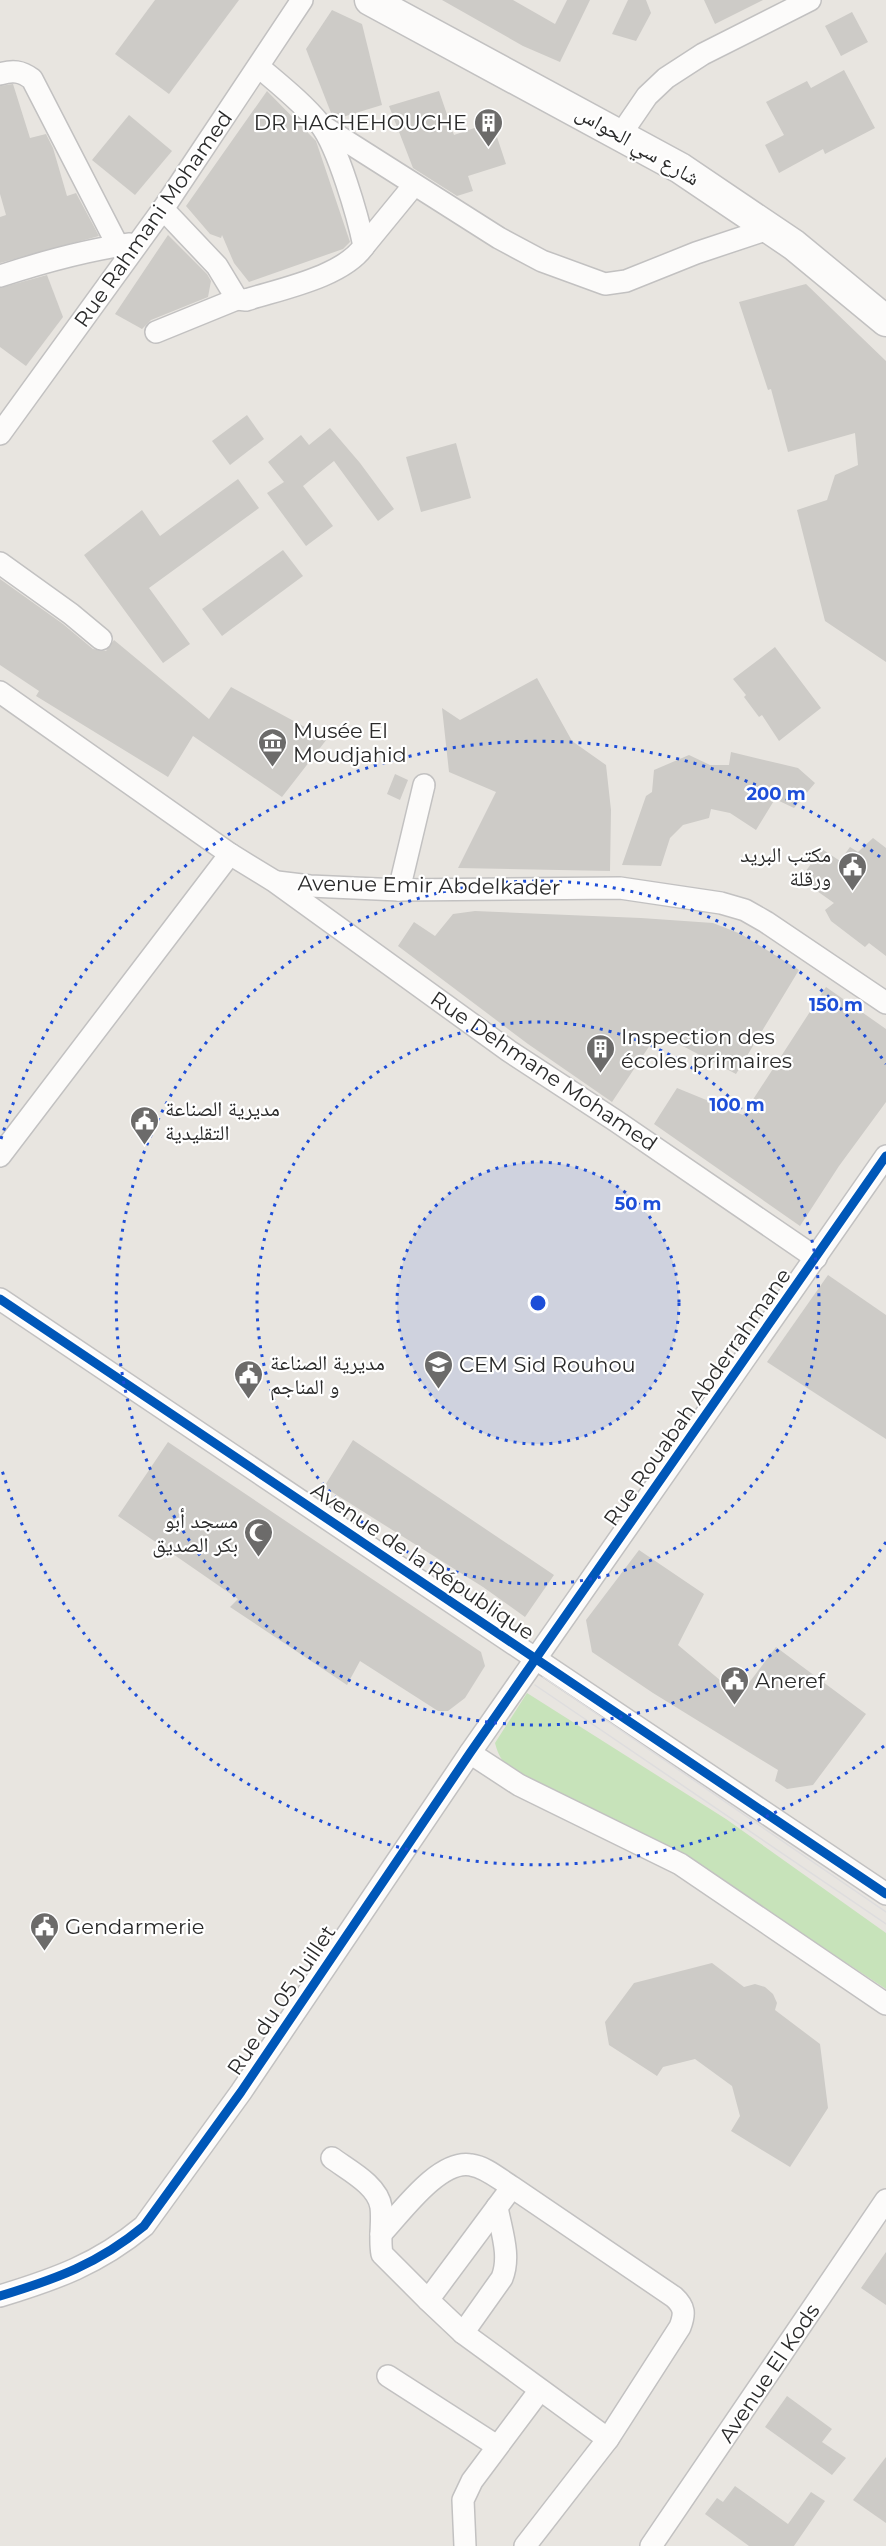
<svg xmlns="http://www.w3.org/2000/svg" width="886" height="2546" font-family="Montserrat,'Noto Naskh Arabic',sans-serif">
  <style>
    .green { fill: #c7e3ba }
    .building { fill: #cdcbc7 }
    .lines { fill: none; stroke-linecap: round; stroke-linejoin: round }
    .street-casing { stroke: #c2c1c1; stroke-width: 24 }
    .secondary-casing { stroke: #c2c1c1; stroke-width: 33 }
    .street { stroke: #fcfbfa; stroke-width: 21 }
    .secondary { stroke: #fcfbfa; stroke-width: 30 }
    .tram { stroke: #deddde; stroke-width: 1.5 }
    .cycleway-casing { stroke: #fff; stroke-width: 13 }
    .cycleway { stroke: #0057b8; stroke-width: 9 }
    .ring { fill: none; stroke: #1d4ed8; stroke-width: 3; stroke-dasharray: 3 6 }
    .labels { text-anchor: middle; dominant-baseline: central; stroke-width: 4.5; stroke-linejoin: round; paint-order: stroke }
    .poi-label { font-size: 21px; fill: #2a2a2a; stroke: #fff; text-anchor: start }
    .street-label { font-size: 21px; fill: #2a2a2a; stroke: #fff }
    .centre { fill: #1d4ed8; stroke: #fff; stroke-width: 3 }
    .ring-label { font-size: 18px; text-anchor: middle; font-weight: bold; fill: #1d4ed8; stroke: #fff; stroke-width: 4.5; stroke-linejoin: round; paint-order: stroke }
  </style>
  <rect width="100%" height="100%" fill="#e8e5e0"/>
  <path class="green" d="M527,1693l199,126 160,114v56l-203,-134 -165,-79c-12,-10 -19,-17 -23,-33z"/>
  <g class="building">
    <path d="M155,0h84l-70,94 -54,-40z"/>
    <path d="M442,0h71l42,24 12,-24h23l-30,62 -37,-16z"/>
    <path d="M628,0h18l5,13 -15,28 -24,-7z"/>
    <path d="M704,0h59l-48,24z"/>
    <path d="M332,10l30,14 20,81 -46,14 -3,-1 -27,-69z"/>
    <path d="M852,12l16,30 -27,14 -16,-30z"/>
    <path d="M844,70l31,58 -50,26 -2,-5 -44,24 -14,-28 19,-10 -18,-33 41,-21 4,7z"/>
    <path d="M13,84l17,54 16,-4 7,14 14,48 9,-3 23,43 -99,27v-46l6,-2 -6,-21v-108z"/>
    <path d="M267,91l49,50 34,101 -7,7 -94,33 -15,-19 -12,-28 -1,3 -11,-4 -24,-28z"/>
    <path d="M439,91l15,44 38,-13 14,42 -38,12 5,15 -16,5 -44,-28 -24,-62z"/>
    <path d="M129,115l43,36 -37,44 -43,-35z"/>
    <path d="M168,235l39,39 4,7 -3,16 -57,23 -9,9 -27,-15z"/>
    <path d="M47,275l16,42 -37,49 -26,-19v-59z"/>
    <path d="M806,284l80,77v301l-61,-41 -28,-111 30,-10 8,-25 23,-10 -3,-32 -67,19 -17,-63 -3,1 -29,-88z"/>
    <path d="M247,415l17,24 -34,26 -18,-24z"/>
    <path d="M330,428l30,35 34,46 -16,12 -44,-60 -31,25 30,40 -27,20 -39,-53 17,-11 -16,-20 33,-27 8,10z"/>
    <path d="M456,443l15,55 -50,14 -15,-55z"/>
    <path d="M238,479l21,29 -110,80 41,56 -27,19 -79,-108 58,-45 18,26z"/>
    <path d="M283,550l20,26 -81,60 -20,-27z"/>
    <path d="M0,579l63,45 30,25 13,2 8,-11 95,79 22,-32 96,52 -45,58 -89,-61 -25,41 -132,-81 3,-5 -39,-26z"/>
    <path d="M775,647l46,61 -42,33 -17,-26 -3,2 -15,-20 2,-2 -13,-16z"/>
    <path d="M537,678l35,63 34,24 5,45 -1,61 -152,-3 38,-76 -47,-20 -7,-64 18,12z"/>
    <path d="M731,752l67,16 17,15 -21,25 -19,-9 -19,31 -26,-17 -19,-4 -2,9 -26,7 -13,13 -9,28 -39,-1 24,-69 6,-4 2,-22 35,-15 21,10h19z"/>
    <path d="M395,774l13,6 -8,20 -13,-6z"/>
    <path d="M873,838l13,10v108l-17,-13 -4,4 -34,-26 -6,-11 9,-7 -34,-24 22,-30 18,12 10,-14 8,5z"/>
    <path d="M475,911l166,7 72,5 28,11 58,36 -63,104 -78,-41 -46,69 -84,-58 -130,-98 16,-24 21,14 18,-22z"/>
    <path d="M826,987l60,42v73l-47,64 -39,60 -146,-102 23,-36 66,27z"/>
    <path d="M828,1275l58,40v124l-119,-77z"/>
    <path d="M353,1440l201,135 -29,42 -42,-30 -159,-100z"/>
    <path d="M168,1442l313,210 4,14 -20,32 -17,13h-10l-78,-50 -13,24 -117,-78 8,-8 -120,-83z"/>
    <path d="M639,1550l65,44 -26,51 61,51 37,-49 90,67 -53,71 -26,4 -12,-8 3,-11 -125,-77 -61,-41 -6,-32z"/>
    <path d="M712,1963l32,24 11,-3 10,3 8,7 4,9 -2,7 45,34 8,64 -38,59 -59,-36 9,-15 -8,-30 -37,-27 -32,8 -6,9 -48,-31 -4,-23 29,-39z"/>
    <path d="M886,2252v53l-25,-17z"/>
    <path d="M787,2396l45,33 -10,13 24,16 -14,17 -67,-48z"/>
    <path d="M886,2457v66l-33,-23z"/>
    <path d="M735,2486l53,38 23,-32 14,9 -31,45h-45l-44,-32 12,-16 6,4z"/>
  </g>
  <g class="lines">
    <defs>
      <g id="street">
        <path d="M0,74c13,-4 21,-3 32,5l86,167"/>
        <path d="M321,125l178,113 43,23 63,23 21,-3 70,-28 75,-25"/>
        <path d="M621,134l26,-38 19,-18 37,-24 107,-54"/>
        <path d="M163,209l54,57 20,33 9,1c34,-11 97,-23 118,-54 -6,-29 -26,-99 -44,-122 -17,-21 -40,-39 -61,-57"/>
        <path d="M364,246l50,-61"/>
        <path d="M0,276c43,-14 85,-26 130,-32"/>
        <path d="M156,332l81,-33"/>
        <path d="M0,434l163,-225 139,-209"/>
        <path d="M0,563l71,51 30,25"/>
        <path d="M0,692l230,162 44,27 235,170 107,70 200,137"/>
        <path d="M277,882l33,4 89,4 221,-2 101,15 24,7 21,12 120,81"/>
        <path d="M399,890l25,-105"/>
        <path d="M0,1156l230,-302"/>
        <path d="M0,1299l886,595"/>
        <path d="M470,1753l49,32 161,79 206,140"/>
        <path d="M332,2158c16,12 46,27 49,49 2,15 -2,31 1,47l46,46"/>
        <path d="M381,2234c20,-21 58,-75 90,-69 15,2 28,14 41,22l162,110c11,10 11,17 6,30l-72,112 -145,-106 -35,-33 84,-113"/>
        <path d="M0,2296c56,-17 98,-32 144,-70l97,-134 229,-339 416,-597"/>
        <path d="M463,2333l39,-55c9,-22 -1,-48 -5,-71"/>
        <path d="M388,2376l109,70"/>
        <path d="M465,2546l-2,-46 9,-19 68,-91"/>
        <path d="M525,2546l83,-107"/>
        <path d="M651,2546l235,-346"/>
      </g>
      <path id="secondary" d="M370,0l310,168 114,77 92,76"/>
    </defs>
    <use href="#street" class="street-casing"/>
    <use href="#secondary" class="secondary-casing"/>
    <use href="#street" class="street"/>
    <use href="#secondary" class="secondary"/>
    <g class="tram">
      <path d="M543,1677l343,235"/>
      <path d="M535,1685l351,239"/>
    </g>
    <defs>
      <g id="cycleway">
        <path d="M0,1299l886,595"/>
        <path d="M0,2296c56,-17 98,-32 144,-70l97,-134 229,-339 416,-597"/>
      </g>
    </defs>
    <use href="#cycleway" class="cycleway-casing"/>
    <use href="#cycleway" class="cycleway"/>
  </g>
  <circle cx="538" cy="1303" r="141" fill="#1d4ed8" fill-opacity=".12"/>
  <g class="ring">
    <circle cx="538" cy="1303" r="141"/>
    <circle cx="538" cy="1303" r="281"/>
    <path d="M886 1542A422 422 0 1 1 886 1064"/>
    <path d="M884 1746A562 562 0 0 1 1 1467M1 1139A562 562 0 0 1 884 860"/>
  </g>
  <defs>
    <symbol id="building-pin" viewBox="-11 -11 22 30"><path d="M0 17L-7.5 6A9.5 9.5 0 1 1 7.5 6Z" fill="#6c6b6a" stroke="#fff"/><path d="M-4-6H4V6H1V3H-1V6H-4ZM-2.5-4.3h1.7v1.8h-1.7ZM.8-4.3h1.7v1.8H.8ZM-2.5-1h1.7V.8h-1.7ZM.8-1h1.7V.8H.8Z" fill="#fff"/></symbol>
    <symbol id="museum-pin" viewBox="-11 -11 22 30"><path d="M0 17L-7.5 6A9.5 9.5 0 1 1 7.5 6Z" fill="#6c6b6a" stroke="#fff"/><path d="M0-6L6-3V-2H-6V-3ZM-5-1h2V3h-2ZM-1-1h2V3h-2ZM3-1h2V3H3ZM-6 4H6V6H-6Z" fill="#fff"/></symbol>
    <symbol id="civic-pin" viewBox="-11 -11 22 30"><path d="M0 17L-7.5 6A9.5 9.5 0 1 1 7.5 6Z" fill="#6c6b6a" stroke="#fff"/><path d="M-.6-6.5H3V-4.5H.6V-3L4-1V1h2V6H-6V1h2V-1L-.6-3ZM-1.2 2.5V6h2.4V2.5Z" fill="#fff"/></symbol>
    <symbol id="university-pin" viewBox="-11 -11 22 30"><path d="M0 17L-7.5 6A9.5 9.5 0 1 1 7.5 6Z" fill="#6c6b6a" stroke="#fff"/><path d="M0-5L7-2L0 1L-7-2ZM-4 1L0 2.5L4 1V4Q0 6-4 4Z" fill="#fff"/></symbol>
    <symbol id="mosque-pin" viewBox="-11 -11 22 30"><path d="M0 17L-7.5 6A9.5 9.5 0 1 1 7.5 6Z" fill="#6c6b6a" stroke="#fff"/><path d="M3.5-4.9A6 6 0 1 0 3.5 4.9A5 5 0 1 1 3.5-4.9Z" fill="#fff"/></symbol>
  </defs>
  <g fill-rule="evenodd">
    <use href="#building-pin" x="472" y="106" width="33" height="45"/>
    <use href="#museum-pin" x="256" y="726" width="33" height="45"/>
    <use href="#civic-pin" x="836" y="850" width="33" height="45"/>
    <use href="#building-pin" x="584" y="1032" width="33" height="45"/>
    <use href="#civic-pin" x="128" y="1104" width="33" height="45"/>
    <use href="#university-pin" x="422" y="1348" width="33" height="45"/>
    <use href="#civic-pin" x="232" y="1358" width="33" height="45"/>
    <use href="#mosque-pin" x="242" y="1516" width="33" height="45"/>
    <use href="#civic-pin" x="718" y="1664" width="33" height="45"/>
    <use href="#civic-pin" x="28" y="1910" width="33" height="45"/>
  </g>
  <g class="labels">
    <g class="poi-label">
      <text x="467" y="122" text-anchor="end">DR HACHEHOUCHE</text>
      <text x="293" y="730">Musée El<tspan x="293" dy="24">Moudjahid</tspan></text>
      <text x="831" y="854" text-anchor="end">مكتب البريد<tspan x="831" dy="24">ورقلة</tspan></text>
      <text x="621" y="1036">Inspection des<tspan x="621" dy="24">écoles primaires</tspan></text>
      <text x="165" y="1108">مديرية الصناعة<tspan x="165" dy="24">التقليدية</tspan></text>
      <text x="270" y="1362">مديرية الصناعة<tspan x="270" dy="24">و المناجم</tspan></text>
      <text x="459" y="1364">CEM Sid Rouhou</text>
      <text x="238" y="1520" text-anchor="end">مسجد أبو<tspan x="238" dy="24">بكر الصديق</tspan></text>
      <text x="755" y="1680">Aneref</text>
      <text x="65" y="1926">Gendarmerie</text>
    </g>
    <g class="street-label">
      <text transform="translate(638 145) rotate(30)">شارع سي الحواس</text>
      <text transform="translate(153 219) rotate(-55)">Rue Rahmani Mohamed</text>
      <text transform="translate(429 885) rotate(1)">Avenue Emir Abdelkader</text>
      <text transform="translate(544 1071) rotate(34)">Rue Dehmane Mohamed</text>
      <text transform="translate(697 1397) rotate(-55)">Rue Rouabah Abderrahmane</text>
      <text transform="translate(423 1561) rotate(34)">Avenue de la République</text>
      <text transform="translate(281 2000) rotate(-56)">Rue du 05 Juillet</text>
      <text transform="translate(769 2373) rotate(-56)">Avenue El Kods</text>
    </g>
  </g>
  <circle cx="538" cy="1303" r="9" class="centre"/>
  <g class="ring-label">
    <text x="776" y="800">200 m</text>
    <text x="836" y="1011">150 m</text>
    <text x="737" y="1111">100 m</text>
    <text x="638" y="1210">50 m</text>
  </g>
</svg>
